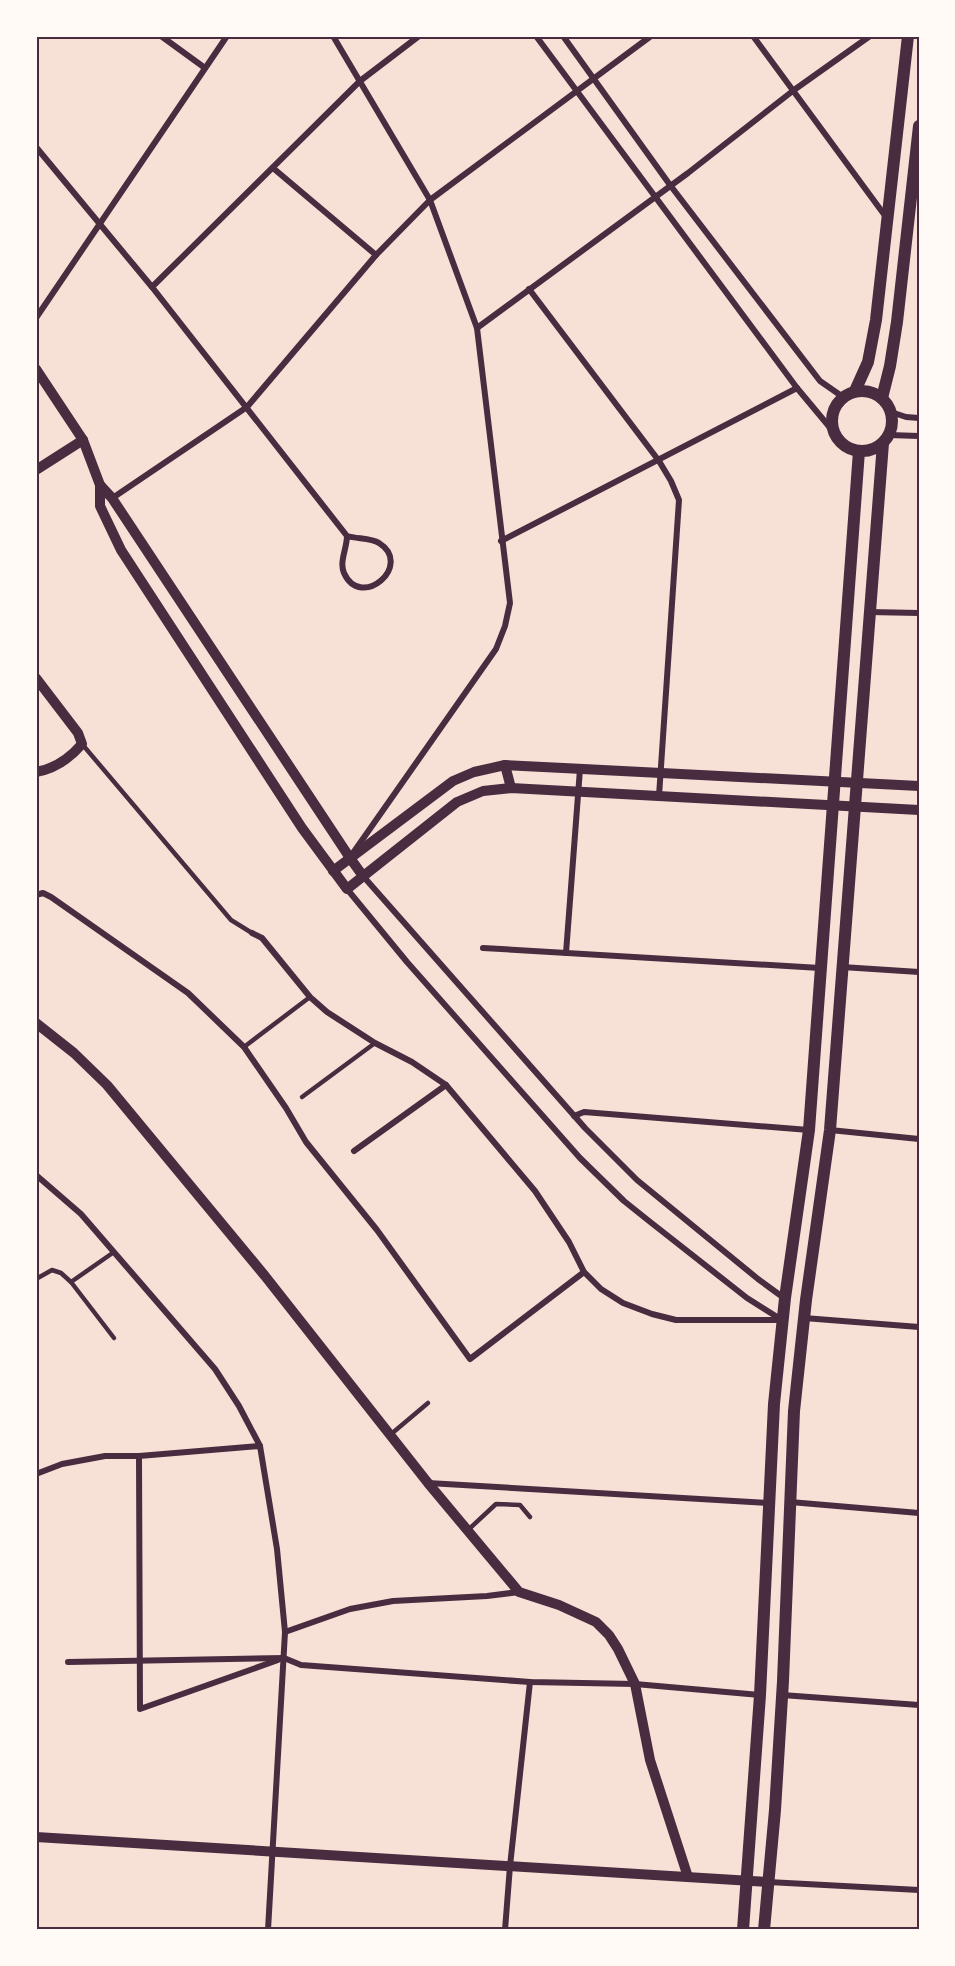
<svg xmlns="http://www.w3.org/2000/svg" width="955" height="1966" font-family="Rubik,sans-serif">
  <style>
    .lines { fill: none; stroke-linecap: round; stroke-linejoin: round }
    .service { stroke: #4a2c40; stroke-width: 4.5 }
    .minor { stroke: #4a2c40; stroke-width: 6 }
    .tertiary { stroke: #4a2c40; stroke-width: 10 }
    .secondary { stroke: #4a2c40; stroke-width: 12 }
    .neatline { fill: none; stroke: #4a2c40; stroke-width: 2 }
  </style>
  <rect width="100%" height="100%" fill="#f7e1d7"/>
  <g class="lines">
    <g class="service">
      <path d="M82,744l149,176 21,13"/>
      <path d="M244,1047l66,-50"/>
      <path d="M302,1097l73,-54"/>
      <path d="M36,1279l16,-9 9,3 10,9 43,-30"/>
      <path d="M71,1282l43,56"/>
      <path d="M390,1435l38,-32"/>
      <path d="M468,1530l28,-26 24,1 10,12"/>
    </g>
    <g class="minor">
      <path d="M161,36l44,32"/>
      <path d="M333,36l97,164 47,128 33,275 -5,23 -9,23 -143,204"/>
      <path d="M536,36l261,352 35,42"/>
      <path d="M563,36l107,149 150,196 23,16"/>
      <path d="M753,36l133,181"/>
      <path d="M36,147l116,140 195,249c10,3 24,2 32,7 35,22 -18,68 -35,30 -5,-11 3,-25 3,-37"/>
      <path d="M273,168l103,87"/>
      <path d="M152,287l208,-206 59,-45"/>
      <path d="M529,289l130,172 12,20 8,19 -20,296"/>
      <path d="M36,318l191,-282"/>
      <path d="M477,328l211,-155 106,-83 76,-54"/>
      <path d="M891,412l15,5 13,1"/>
      <path d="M889,435l30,1"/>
      <path d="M111,499l136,-92 129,-152 54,-55 221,-164"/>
      <path d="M501,541l296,-153"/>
      <path d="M869,612l50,1"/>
      <path d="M363,876l222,252 52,52 121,99 26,19"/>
      <path d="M347,889l60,73 173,196 44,43 25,20 98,77 35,22"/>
      <path d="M36,895l7,-2 8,4 137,96 56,54 42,61 20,34 71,88 93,129 114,-87"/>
      <path d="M252,933l10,5 48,59 17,15 48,31 37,19 34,23 89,106 34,51 15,30 17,17 22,14 29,11 24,6h106"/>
      <path d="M483,948l337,20"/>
      <path d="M566,953l14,-184"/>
      <path d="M842,967l77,5"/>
      <path d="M574,1116l10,-4 225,18"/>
      <path d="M830,1130l89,9"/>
      <path d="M354,1151l92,-66"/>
      <path d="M36,1175l45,39 134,155 24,37 21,40 17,103 8,83 -17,298"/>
      <path d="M804,1318l115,9"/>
      <path d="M139,1456l1,253 138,-49"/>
      <path d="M36,1474l26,-10 43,-8h34l121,-10"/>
      <path d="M428,1483l341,20"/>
      <path d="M790,1502l129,11"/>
      <path d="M285,1632l65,-23 43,-8 94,-5 32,-4"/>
      <path d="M68,1662l216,-4 17,7 229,17 105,2 125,11"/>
      <path d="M782,1695l137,10"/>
      <path d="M768,1882l151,8"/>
      <path d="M505,1930l5,-64 20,-184"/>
    </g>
    <g class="tertiary">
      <path d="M36,369l47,71 17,45v21l21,44 181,278 45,61 110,-87 26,-11 28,-3 408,22"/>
      <path d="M36,470l47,-30"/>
      <path d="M100,485l12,13 238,360 13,18"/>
      <path d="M36,678l42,55 4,11c-12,14 -28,25 -46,28"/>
      <path d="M505,765l6,23"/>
      <path d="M333,871l120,-90 21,-9 31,-7 414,21"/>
      <path d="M36,1023l38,30 33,32 158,191 163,207 91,109 40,13 37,17 13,13 9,14 17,35 15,76 38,117"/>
      <path d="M36,1837l732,45"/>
    </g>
    <g class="secondary">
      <circle cx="862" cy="421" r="30"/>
      <path d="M855,391l13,-29 8,-42 32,-284"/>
      <path d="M882,398l8,-32 7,-44 22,-196"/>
      <path d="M743,1930l17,-235 14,-291 11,-106 24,-168 50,-679"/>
      <path d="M764,1930l11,-120 8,-129 11,-270 12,-111 24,-170 53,-687"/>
    </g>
  </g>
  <rect width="955" height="1966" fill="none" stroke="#fffaf5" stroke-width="75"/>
  <rect x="38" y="38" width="880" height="1890" class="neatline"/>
</svg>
